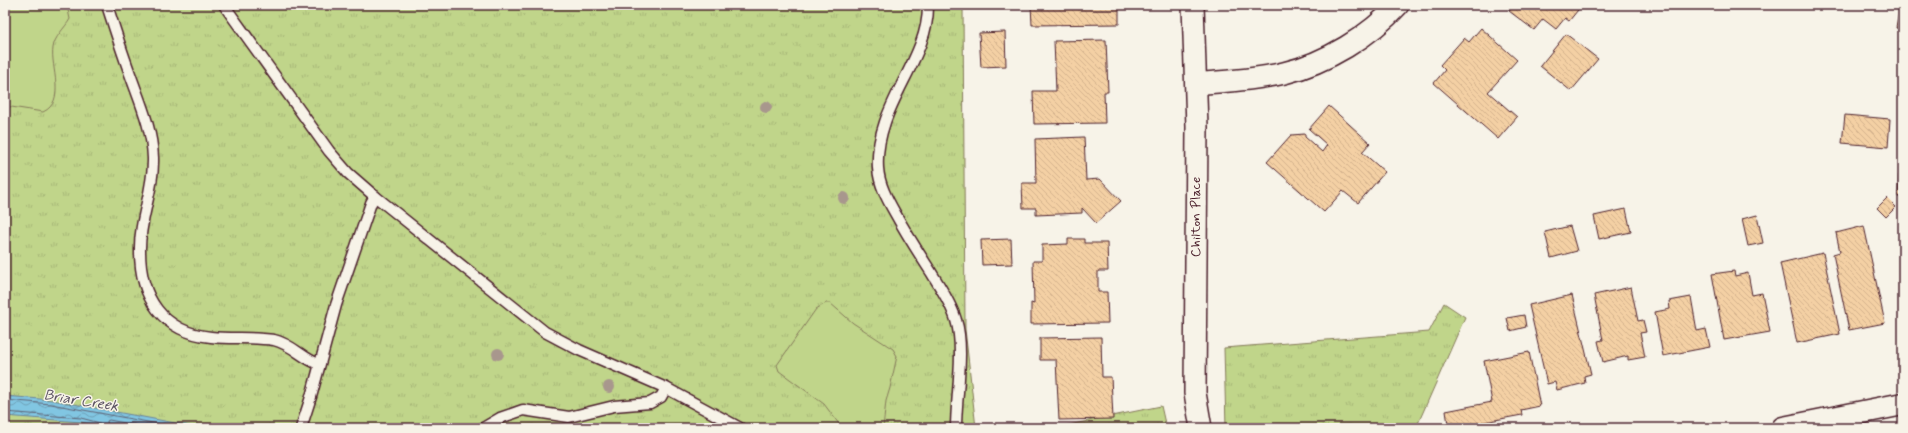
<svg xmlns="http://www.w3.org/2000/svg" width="1908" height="433" font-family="Mynerve,sans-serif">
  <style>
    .grass { fill: url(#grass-tufts); stroke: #857a5a }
    .green { fill: #c0d58a; stroke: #857a5a }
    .water { fill: url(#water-waves); stroke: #6b8399 }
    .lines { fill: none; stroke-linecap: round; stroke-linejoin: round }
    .shore { stroke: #606274; stroke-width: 1 }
    .building { fill: url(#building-back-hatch); stroke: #4a1f2b }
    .service-casing { stroke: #4a1f2b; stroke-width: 13 }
    .minor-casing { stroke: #4a1f2b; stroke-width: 24 }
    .tertiary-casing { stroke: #4a1f2b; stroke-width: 25 }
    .service { stroke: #f7f3e8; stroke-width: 10 }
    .minor { stroke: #f7f3e8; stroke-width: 21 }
    .tertiary { stroke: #f7f3e8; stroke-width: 22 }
    .tree { fill: #a8978d }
    .labels { text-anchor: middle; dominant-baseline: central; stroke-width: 3; stroke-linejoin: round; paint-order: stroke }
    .street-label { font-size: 14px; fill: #4a1f2b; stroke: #f7f3e8 }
    .water-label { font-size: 15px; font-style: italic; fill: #5a5162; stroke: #f7f3e8 }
  </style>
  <defs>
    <pattern id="grass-tufts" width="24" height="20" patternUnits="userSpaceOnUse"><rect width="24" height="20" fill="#c0d58a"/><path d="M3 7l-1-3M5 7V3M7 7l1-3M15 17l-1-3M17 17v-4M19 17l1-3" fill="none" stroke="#a6b677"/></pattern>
    <pattern id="water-waves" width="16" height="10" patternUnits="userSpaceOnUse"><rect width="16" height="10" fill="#81c6e2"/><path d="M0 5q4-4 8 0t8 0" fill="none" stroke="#6ca0b7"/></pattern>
    <pattern id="building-back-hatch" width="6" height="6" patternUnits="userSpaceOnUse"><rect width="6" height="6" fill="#f4d0a4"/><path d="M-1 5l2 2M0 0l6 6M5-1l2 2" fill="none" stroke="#d3b28d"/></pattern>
  </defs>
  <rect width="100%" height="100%" fill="#f7f3e8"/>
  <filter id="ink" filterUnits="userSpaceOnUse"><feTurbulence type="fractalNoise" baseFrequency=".025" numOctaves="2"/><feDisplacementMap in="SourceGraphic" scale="8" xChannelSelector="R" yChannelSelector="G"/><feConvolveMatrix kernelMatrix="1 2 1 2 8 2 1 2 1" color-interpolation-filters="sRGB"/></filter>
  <g filter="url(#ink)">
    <g class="grass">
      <path d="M5,5h958l2,324 11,99h-971z"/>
      <path d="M1444,303l21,14 -49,111h-190l-2,-80 205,-16z"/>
      <path d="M1161,406l5,22h-112z"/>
    </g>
    <g class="green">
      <path d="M5,5h60l3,5 2,9c-5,9 -16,18 -17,29 -3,19 14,53 -10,64l-38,-6z"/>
      <path d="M826,303h4l23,20 40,26 4,7 -7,32 -4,13 -3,27h-41l-18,-24 -45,-33 -2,-6 39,-56z"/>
    </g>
    <path class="water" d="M5,396l47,4 150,28h-96l-25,-6 -76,-6z"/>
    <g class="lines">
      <g class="shore">
        <path d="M5,400l46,4 129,24"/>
        <path d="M5,412l76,6 19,5 3,5"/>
        <path d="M108,428l-1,-7 2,-1 43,8"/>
      </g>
    </g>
    <g class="building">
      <path d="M1031,5h88v19l-87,1z"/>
      <path d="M1514,5h68l-13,16 -4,-3 -9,11 -13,-10 -9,11 -25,-19z"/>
      <path d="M1899,12l4,1v16l-7,-1z"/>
      <path d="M1481,28l36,32 -29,32 29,25 -19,22 -64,-56 11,-13 -5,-5 24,-27 5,4z"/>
      <path d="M1005,32l1,34 -25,1 -2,-34z"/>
      <path d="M1566,34l32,25 -27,32 -31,-25z"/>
      <path d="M1106,40l2,52h-4l1,31 -71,1 -1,-33h23l-2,-50z"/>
      <path d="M1329,106l41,37 -8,9 23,20 -27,31 -15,-12 -19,21 -57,-50 24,-27 14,-1v3l17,15 5,-7 -18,-16z"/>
      <path d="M1845,115l45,4 -2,28 -46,-4z"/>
      <path d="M1084,137l2,43 14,-1 21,22 -25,22 -14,-15v5l-46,2v-7h-13l-1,-25h14l-1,-44z"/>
      <path d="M1899,175h4v22h-5z"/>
      <path d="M1887,198l9,9 -10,10 -9,-9z"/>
      <path d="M1626,209l5,23 -32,7 -5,-23z"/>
      <path d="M1757,215l6,28 -15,3 -6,-27z"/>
      <path d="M1570,226l7,25 -26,7 -6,-26z"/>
      <path d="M1864,226l21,97 -36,7 -16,-76 7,-2 -4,-19z"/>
      <path d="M1011,239l1,25 -30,1 -1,-25z"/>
      <path d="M1068,239h16v4h23l1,28h-10v21h9l1,31 -77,1v-21l3,1 -1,-43h9v-16l26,-1z"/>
      <path d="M1823,253l17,81 -43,9 -17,-80z"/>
      <path d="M1734,271l1,5 13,-3 4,22 10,-2 8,39 -46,8 -12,-66z"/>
      <path d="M1631,287l7,34 5,-1 3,12 -6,1 5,24 -17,3v-4l-25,6 -5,-21 5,-1 -9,-45z"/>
      <path d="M1572,295l19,79 -7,2 1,7 -28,7 -2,-8 -8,2 -18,-79z"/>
      <path d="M1691,297l6,34 9,-2 4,18 -47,9 -8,-44 15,-3 -1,-8z"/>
      <path d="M1524,315l2,12 -16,4 -3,-13z"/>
      <path d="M1101,337l1,40h9l2,42 -54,1 -3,-60h-16v-22z"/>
      <path d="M1529,352l11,54 -19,4 1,5 -70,13h-26l22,-4 -2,-13 46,-9 -8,-41z"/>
    </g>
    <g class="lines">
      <defs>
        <g id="service">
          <path d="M107,5c7,22 14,44 22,66 10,29 23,56 24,87 1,33 -14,61 -13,93 0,46 22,81 71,86 21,2 42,0 63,3 18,4 29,19 45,24"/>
          <path d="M224,5l105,146 19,22 23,20 174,139 34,18 87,38 74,40"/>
          <path d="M928,5c1,56 -54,101 -50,163 1,16 9,31 17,45 11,20 23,39 36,59 9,15 20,31 25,48 9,28 0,77 0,108"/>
          <path d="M301,428l10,-31 25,-92 35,-102 4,-7"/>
          <path d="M483,428l17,-10 23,-8 46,7 45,-11 36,-3 11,-6 5,-9"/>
        </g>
        <g id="minor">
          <path d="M1193,5l4,122 -2,266 6,35"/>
          <path d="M1196,84c30,-3 59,-4 88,-11 42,-10 86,-37 114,-68"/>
        </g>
        <path id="tertiary" d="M1783,428l120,-24"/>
      </defs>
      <use href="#service" class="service-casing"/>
      <use href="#minor" class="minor-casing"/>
      <use href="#tertiary" class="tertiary-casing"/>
      <use href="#service" class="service"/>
      <use href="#minor" class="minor"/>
      <use href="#tertiary" class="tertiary"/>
    </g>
    <g class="tree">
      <circle cx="766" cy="107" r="6"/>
      <circle cx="844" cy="198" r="6"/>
      <circle cx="498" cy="354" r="6"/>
      <circle cx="609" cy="387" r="6"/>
    </g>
  </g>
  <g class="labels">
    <g class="street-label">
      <text transform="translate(1196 217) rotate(-90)">Chilton Place</text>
    </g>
    <g class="water-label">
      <text transform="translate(81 401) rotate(9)">Briar Creek</text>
    </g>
  </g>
  <rect width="1908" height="433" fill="none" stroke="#f7f3e8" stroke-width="20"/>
  <rect x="10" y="10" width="1888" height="413" fill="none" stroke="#4a1f2b" stroke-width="1.5" filter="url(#ink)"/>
</svg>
